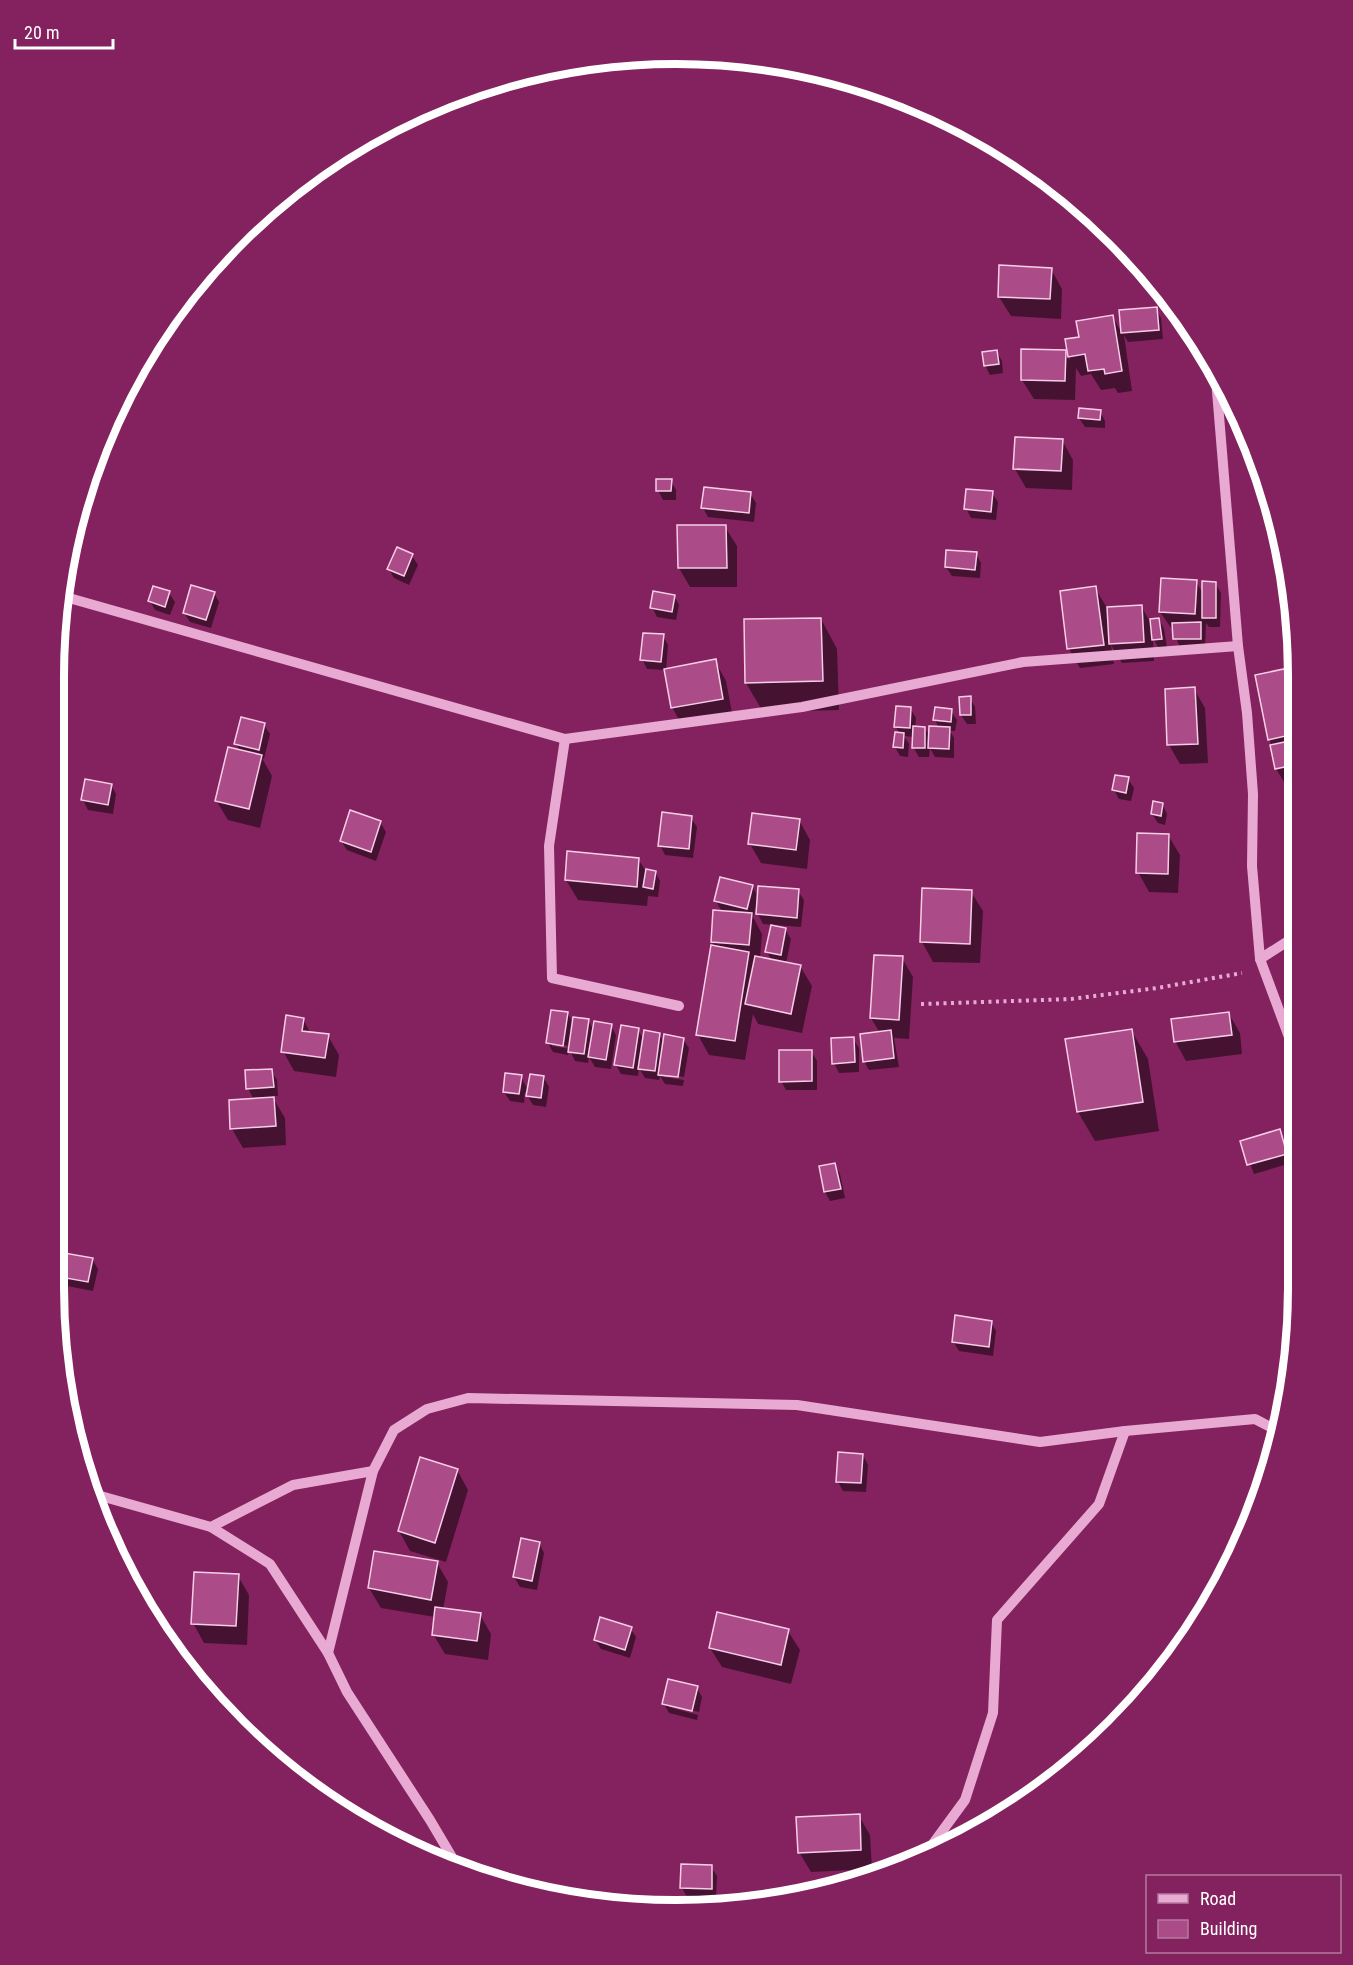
<svg xmlns="http://www.w3.org/2000/svg" width="1353" height="1965" font-family="'Roboto Condensed',sans-serif">
  <style>
    .shadow { fill: #0007; fill-rule: evenodd }
    .building { fill: #ab4b88; stroke: #f6cee8; stroke-width: 1.5 }
    .lines { fill: none; stroke-linecap: round; stroke-linejoin: round }
    .path { stroke: #e8aad2; stroke-width: 4; stroke-dasharray: 3 4.5; stroke-linecap: butt }
    .minor { stroke: #e8aad2; stroke-width: 10 }
    .rim { fill: none; stroke: #fff; stroke-width: 8 }
  </style>
  <rect width="100%" height="100%" fill="#83225e"/>
  <g class="shadow">
    <path d="M1051,269l11,20 -1,30 -50,-3 -12,-19z"/>
    <path d="M1156,309l5,9 2,21 -35,3 -4,-7 8,56 -14,2 -3,-5 -14,2 -10,-16 -10,2 -5,-8 -1,32 -41,-1 -12,-19 43,-28 5,9 -3,-21 14,-2 32,-21 10,18 -2,-23z"/>
    <path d="M997,352l5,9 1,12 -13,2 -5,-10z"/>
    <path d="M1100,411l5,10v7l-20,-1 -6,-9z"/>
    <path d="M1062,440l11,20 -1,30 -46,-2 -11,-19z"/>
    <path d="M671,481l5,9v10h-13l-5,-10z"/>
    <path d="M750,493l6,10 -2,19 -46,-5 -5,-9z"/>
    <path d="M992,493l6,9 -2,18 -25,-2 -5,-10z"/>
    <path d="M725,527l12,19v41h-47l-11,-19z"/>
    <path d="M976,554l5,9 -1,15 -28,-2 -6,-9z"/>
    <path d="M412,556l6,9 -9,20 -15,-7 -5,-9z"/>
    <path d="M1196,581l7,13 12,-11 6,10 -1,34h-11l-3,-4 -1,25h-25l-6,-16 -14,-20z"/>
    <path d="M1095,588l12,20 34,-2 8,14 10,-1 5,10 3,19 -8,1 -6,-11 1,23 -32,2 -11,-18 3,19 -34,4 -11,-19 -7,-57z"/>
    <path d="M169,593l6,9 -5,13 -15,-5 -5,-9z"/>
    <path d="M214,593l5,9 -8,26 -21,-6 -6,-9z"/>
    <path d="M674,596l5,9 -3,15 -19,-3 -5,-10z"/>
    <path d="M821,619l16,30 2,61 -76,2 -17,-29z"/>
    <path d="M663,636l5,9 -2,25 49,-9 11,20 7,37 -50,9 -11,-20 -6,-37 -19,-1 -5,-10z"/>
    <path d="M1298,668l1,118 -11,2 -12,-19 -19,-93z"/>
    <path d="M1194,689l11,19 3,55 -28,1 -11,-19z"/>
    <path d="M970,698l5,9 1,17h-9l-6,-9z"/>
    <path d="M910,708l6,10 -1,10h10l5,9 9,-9 -4,-8 16,-9 6,9 -2,11h-5l4,7v20l-19,-1 -5,-9 -1,9h-10l-6,-10 1,-10 -10,-1 5,8 -1,13 -8,-1 -5,-9 5,-13 -4,-7z"/>
    <path d="M264,725l6,9 -6,25 -2,-1 10,18 -12,52 -32,-8 -12,-20 24,-49 -4,-7z"/>
    <path d="M1128,779l6,9 -3,13 -12,-2 -5,-9z"/>
    <path d="M111,785l5,9 -3,20 -25,-4 -5,-10z"/>
    <path d="M1162,804l5,10 -2,11 -7,-2 -6,-9z"/>
    <path d="M691,818l6,9 -4,31 -28,-3 -5,-10z"/>
    <path d="M799,820l11,20 -3,29 -46,-6 -11,-19z"/>
    <path d="M380,822l6,10 -10,29 -29,-11 -6,-9z"/>
    <path d="M1168,835l12,20 -2,38 -29,-1 -11,-20z"/>
    <path d="M638,859l9,14 8,-1 5,9 -2,16 -10,-1 -1,10 -69,-6 -12,-20z"/>
    <path d="M752,886l7,12 39,-7 6,9 -3,27 -38,-3 -5,-10 1,-16 -6,19 9,17 -2,24 12,3 -5,-9 18,-23 6,10 -5,24 14,3 12,20 -10,47 -44,-9 -5,-10 -8,46 -36,-5 -11,-20 17,-88 -3,-5 3,-31 7,1 -6,-11z"/>
    <path d="M971,892l12,19 -3,52 -47,-1 -11,-20z"/>
    <path d="M902,958l11,19 -4,62 -15,-1 5,29 -30,3 -5,-9 16,-28 -9,-15z"/>
    <path d="M568,1014l6,11 14,-4 6,9 17,-4 5,9 -5,34 -16,-2 -6,-10 -1,6 -13,-2 -6,-12 -1,6 -15,-3 -5,-9zM552,1043l18,3v3l-18,-3z"/>
    <path d="M1229,1014l11,19 2,21 -56,7 -11,-20z"/>
    <path d="M303,1019l8,15 17,2 11,19 -3,22 -42,-6 -11,-20z"/>
    <path d="M638,1030l6,10 15,-6 5,9 19,-4 6,9 -5,29 -20,-3v3l20,3 -1,6 -18,-2 -5,-8 -1,4 -14,-2 -6,-10 -1,8 -17,-2 -5,-9z"/>
    <path d="M1131,1030l17,29 11,72 -64,10 -17,-29z"/>
    <path d="M853,1039l6,9v24l-20,1 -5,-10z"/>
    <path d="M811,1051l6,10v29h-31l-5,-9z"/>
    <path d="M271,1070l6,10 1,16h-6l13,22 1,27 -43,3 -11,-19 -2,-28 24,-1 -6,-12z"/>
    <path d="M521,1077l7,13 16,-12 5,9 -3,20 -13,-2 -8,-13 -1,11 -14,-2 -6,-9z"/>
    <path d="M1279,1131l12,32 -37,11 -12,-32z"/>
    <path d="M835,1165l5,9 5,24 -15,3 -5,-9z"/>
    <path d="M92,1259l6,10 -5,22 -26,-5 -5,-9z"/>
    <path d="M991,1322l5,9 -3,25 -34,-5 -6,-10z"/>
    <path d="M863,1455l5,10 -2,27 -23,-1 -5,-9z"/>
    <path d="M457,1470l11,20 -22,72 -36,-11 -11,-20z"/>
    <path d="M539,1543l5,10 -7,37 -17,-3 -6,-10z"/>
    <path d="M437,1563l11,19 -5,28 37,5 11,19 -3,26 -43,-6 -12,-20 2,-17 -54,-9 -12,-20z"/>
    <path d="M238,1576l11,19 -2,50 -43,-2 -11,-20z"/>
    <path d="M630,1628l6,9 -6,21 -29,-9 -6,-9z"/>
    <path d="M788,1631l12,19 -9,34 -69,-17 -12,-19z"/>
    <path d="M697,1688l5,9 -3,15 -30,-8v3l29,8 -1,5 -28,-7 -5,-9z"/>
    <path d="M859,1816l11,19 2,34 -61,3 -12,-20z"/>
    <path d="M711,1867l6,9 -1,22 -29,-1 -5,-9z"/>
  </g>
  <g class="building">
    <path d="M999,265l53,3 -2,31 -52,-2z"/>
    <path d="M1157,307l2,23 -38,3 -2,-23z"/>
    <path d="M1113,315l9,56 -17,3 -1,-5 -16,2 -3,-17 -17,3 -3,-18 14,-2 -3,-16z"/>
    <path d="M1021,349l45,1 -1,31 -44,-1z"/>
    <path d="M997,350l2,14 -15,2 -2,-14z"/>
    <path d="M1079,408l22,2 -1,10 -22,-2z"/>
    <path d="M1015,437l48,2 -2,32 -48,-2z"/>
    <path d="M656,479h16l-1,12h-15z"/>
    <path d="M704,487l47,5 -2,21 -48,-5z"/>
    <path d="M966,489l27,2 -2,21 -27,-3z"/>
    <path d="M677,525h49l1,43h-49z"/>
    <path d="M397,547l16,7 -9,22 -17,-7z"/>
    <path d="M946,550l31,2 -2,18 -30,-3z"/>
    <path d="M1161,578l36,2 -2,34 -36,-2z"/>
    <path d="M1202,581l14,1v36h-14z"/>
    <path d="M191,585l24,7 -9,28 -23,-7z"/>
    <path d="M153,586l17,5 -5,16 -17,-6z"/>
    <path d="M1096,586l8,59 -37,4 -7,-58z"/>
    <path d="M653,591l22,4 -3,17 -22,-4z"/>
    <path d="M1142,605l2,37 -35,2 -2,-37z"/>
    <path d="M821,618l2,63 -78,2 -1,-64z"/>
    <path d="M1159,618l3,21 -10,1 -2,-21z"/>
    <path d="M1201,622v17h-28l-1,-16z"/>
    <path d="M643,633l21,1 -3,28 -21,-2z"/>
    <path d="M716,659l7,40 -52,9 -7,-39z"/>
    <path d="M1298,666l1,67 -31,7 -13,-65z"/>
    <path d="M1195,687l3,57 -31,1 -2,-56z"/>
    <path d="M971,696v19h-11l-1,-18z"/>
    <path d="M896,706l15,1 -1,21 -16,-1z"/>
    <path d="M935,707l17,2 -1,13 -18,-2z"/>
    <path d="M241,717l24,6 -6,27 -25,-6z"/>
    <path d="M913,726l12,1v21h-13z"/>
    <path d="M929,726l21,1 -1,22 -21,-1z"/>
    <path d="M895,732l9,1 -1,15 -10,-1z"/>
    <path d="M1299,739v25l-24,5 -5,-24z"/>
    <path d="M228,747l34,8 -13,54 -34,-8z"/>
    <path d="M1115,775l14,2 -3,16 -14,-3z"/>
    <path d="M85,779l27,5 -4,21 -27,-5z"/>
    <path d="M1153,801l10,2 -2,13 -10,-2z"/>
    <path d="M350,810l31,11 -10,31 -31,-11z"/>
    <path d="M662,812l30,4 -3,33 -31,-3z"/>
    <path d="M752,813l48,6 -4,31 -48,-6z"/>
    <path d="M1137,833l32,1 -1,40 -32,-1z"/>
    <path d="M567,851l72,7 -2,29 -72,-7z"/>
    <path d="M646,869l10,2 -3,18 -10,-2z"/>
    <path d="M720,877l33,8 -6,24 -33,-8z"/>
    <path d="M758,886l41,3 -2,29 -41,-4z"/>
    <path d="M922,888l50,2 -2,54 -50,-2z"/>
    <path d="M713,910l39,3 -3,32 -38,-3z"/>
    <path d="M771,925l15,3 -5,27 -16,-3z"/>
    <path d="M711,945l38,7 -14,89 -39,-6z"/>
    <path d="M874,955l29,1 -4,64 -29,-2z"/>
    <path d="M755,956l46,9 -10,49 -46,-10z"/>
    <path d="M551,1010l17,2 -5,34 -17,-3z"/>
    <path d="M1229,1012l3,23 -58,7 -3,-23z"/>
    <path d="M286,1015l18,3 -2,13 27,3 -4,24 -44,-6z"/>
    <path d="M573,1017l16,2 -5,35 -16,-2z"/>
    <path d="M594,1021l18,3 -6,36 -18,-3z"/>
    <path d="M621,1025l18,3 -6,40 -19,-3z"/>
    <path d="M1132,1029l11,73 -66,10 -12,-73z"/>
    <path d="M644,1030l16,3 -5,38 -17,-2z"/>
    <path d="M891,1030l3,28 -31,4 -3,-28z"/>
    <path d="M664,1034l20,4 -6,39 -20,-2z"/>
    <path d="M854,1037l1,25 -23,2 -1,-26z"/>
    <path d="M779,1050h33v31l-33,1z"/>
    <path d="M272,1069l2,18 -28,2 -1,-19z"/>
    <path d="M505,1073l17,2 -3,19 -16,-2z"/>
    <path d="M530,1074l14,2 -3,22 -15,-2z"/>
    <path d="M274,1097l2,29 -46,3 -1,-29z"/>
    <path d="M1280,1129l7,25 -40,11 -7,-24z"/>
    <path d="M835,1163l6,26 -17,3 -5,-26z"/>
    <path d="M64,1253l29,5 -5,24 -28,-5z"/>
    <path d="M955,1315l37,6 -3,26 -37,-5z"/>
    <path d="M838,1452l25,2 -2,29 -25,-1z"/>
    <path d="M420,1457l38,12 -23,74 -37,-12z"/>
    <path d="M521,1538l19,4 -8,39 -19,-4z"/>
    <path d="M374,1551l64,10 -7,39 -63,-12z"/>
    <path d="M194,1572l45,2 -3,52 -45,-2z"/>
    <path d="M435,1607l46,6 -4,28 -45,-6z"/>
    <path d="M717,1612l72,17 -8,36 -72,-17z"/>
    <path d="M600,1617l32,10 -7,23 -31,-10z"/>
    <path d="M668,1679l30,7 -6,25 -30,-7z"/>
    <path d="M860,1814l1,36 -63,3 -2,-36z"/>
    <path d="M681,1864l31,1v24l-32,-1z"/>
  </g>
  <g class="lines">
    <path class="path" d="M921,1004l150,-5 86,-11 85,-15"/>
    <g class="minor">
      <path d="M1215,367l23,279 9,67 6,81 -1,72 8,93 39,105"/>
      <path d="M1219,393l12,2"/>
      <path d="M62,596l503,143 237,-32 221,-45 215,-16"/>
      <path d="M565,739l-16,107 3,132 127,28"/>
      <path d="M1260,959l39,-25"/>
      <path d="M90,1493l121,34 82,-42 80,-14 21,-41 33,-21 41,-11 329,7 243,37 85,-11 130,-12 25,13"/>
      <path d="M211,1527l59,37 58,89 19,39 83,128 29,49"/>
      <path d="M328,1653l45,-182"/>
      <path d="M924,1856l41,-56 28,-87 4,-93 102,-116 26,-73"/>
    </g>
  </g>
  <path d="M0 0H1353V1965H0ZM676 64H676A612 612 0 0 1 1288 676V1288A612 612 0 0 1 676 1900H676A612 612 0 0 1 64 1288V676A612 612 0 0 1 676 64Z" fill="#83225e" fill-rule="evenodd"/>
  <path class="rim" d="M676 64H676A612 612 0 0 1 1288 676V1288A612 612 0 0 1 676 1900H676A612 612 0 0 1 64 1288V676A612 612 0 0 1 676 64Z"/>
  <rect x="1146" y="1875" width="195" height="78" fill="#83225e" stroke="#b57a9e" stroke-width="1.5"/>
  <rect x="1158" y="1894" width="30" height="9" fill="#e8aad2" stroke="#b57a9e" stroke-width="1.5"/>
  <text x="1200" y="1905" font-size="18" fill="#ffffff">Road</text>
  <rect x="1158" y="1920" width="30" height="18" fill="#ab4b88" stroke="#b57a9e" stroke-width="1.5"/>
  <text x="1200" y="1935" font-size="18" fill="#ffffff">Building</text>
  <path d="M15 39v9h98v-9" fill="none" stroke="#ffffff" stroke-width="3"/>
  <text x="24" y="39" font-size="18" fill="#ffffff" stroke="#83225e" stroke-width="4.5" paint-order="stroke">20 m</text>
</svg>
